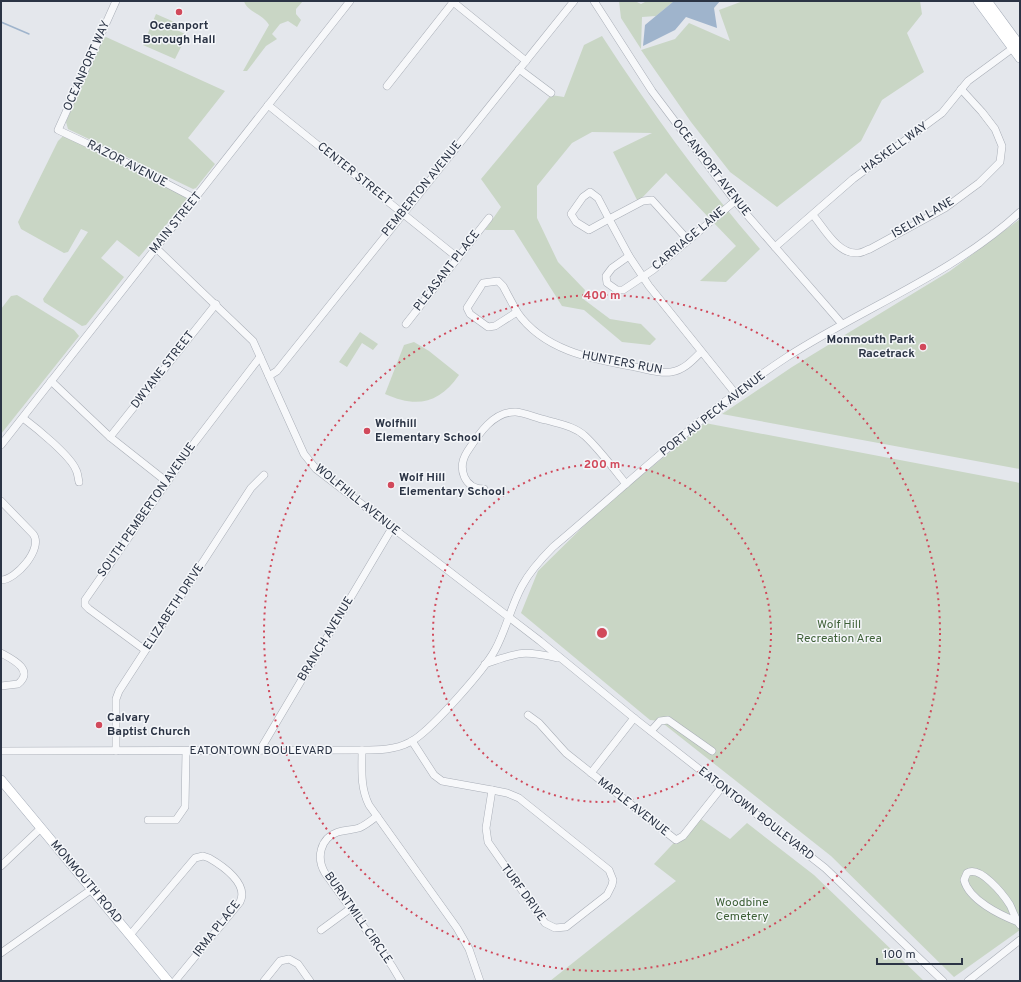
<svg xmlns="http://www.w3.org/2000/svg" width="1021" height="982" font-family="Overpass,sans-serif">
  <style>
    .green { fill: #c9d6c5 }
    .water { fill: #9fb4cc }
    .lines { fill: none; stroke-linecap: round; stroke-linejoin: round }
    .stream { stroke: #9fb4cc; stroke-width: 1.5 }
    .minor-casing { stroke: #a9aeb7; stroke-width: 8 }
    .major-casing { stroke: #a3abb8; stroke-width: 10 }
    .minor { stroke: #f7f8fa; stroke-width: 7 }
    .major { stroke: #fff; stroke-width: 9 }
    .ring { fill: none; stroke: #d1495b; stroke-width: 2; stroke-dasharray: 2 4 }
    .poi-dot { fill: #d1495b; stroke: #f4f6f9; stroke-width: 1.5 }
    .labels { text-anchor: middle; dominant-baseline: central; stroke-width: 3; stroke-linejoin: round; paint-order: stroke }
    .poi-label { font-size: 12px; font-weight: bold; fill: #2b3445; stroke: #f4f6f9; text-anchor: start }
    .street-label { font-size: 12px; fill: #2b3445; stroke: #f4f6f9 }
    .park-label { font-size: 12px; fill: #3f6138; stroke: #f4f6f9 }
    .centre { fill: #d1495b; stroke: #f4f6f9; stroke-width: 2 }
    .ring-label { font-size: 12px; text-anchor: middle; font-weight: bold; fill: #d1495b; stroke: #f4f6f9; stroke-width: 3; stroke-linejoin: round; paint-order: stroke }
  </style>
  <rect width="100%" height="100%" fill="#e4e7ec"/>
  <g class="green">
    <path d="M244,1h59l-7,8v5l5,6 -4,7 -9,-6 -8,3 -8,10 5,5 -11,7 -19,25h-4l26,-46c-5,-10 -23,-14 -25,-24z"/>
    <path d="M619,1h16l6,3 6,-3h27l-18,15 -14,1 -1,32 -20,-31z"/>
    <path d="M743,1h177l2,13 -15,19 17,39 -42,28 -21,41 -84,66 -47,-35 -39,-50 -50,-72 34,-11 14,-16 41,18 -11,-31z"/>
    <path d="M156,14l23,10 -2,6 10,5 -12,24 -32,-14z"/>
    <path d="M602,36c48,74 100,146 158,213l-34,33 -26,-1 36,-35 -70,-73 -28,29 -25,-50 39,-19 -60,-1 -20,11 -35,43v32l21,44 27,28 -3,8 28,21 31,5 15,15 -6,6 -28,-3 -38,-32 -22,-4 -48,-76h-29l16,-23 -20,-28 70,-84 13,2 20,-52z"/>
    <path d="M106,37l119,54 -37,47 27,26 -19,24 -3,1 -125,-60 -2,-7 36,-83z"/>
    <path d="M63,136l123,59 2,4 -49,58 -22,-17 -16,18 23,19 -38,48 -4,1 -38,-24 -1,-3 45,-67 -7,-3 -13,23 -4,1 -43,-24 -3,-7 40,-81z"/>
    <path d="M1020,219v250l-298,-55 70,-47 158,-96z"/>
    <path d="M17,295l57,35 5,6 -78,98v-125l10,-13z"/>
    <path d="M360,332l18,12 -5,6 -11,-7 -15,24 -8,-5z"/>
    <path d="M414,342l15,9 30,24c-20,29 -43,33 -74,19l19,-49z"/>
    <path d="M705,423l315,60v447l-66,47 -123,-121 -171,-135 -10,-1 -129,-107 17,-42 64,-63z"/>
    <path d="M698,817l32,22 17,-16 67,52 110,106h-374l126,-100 -22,-17z"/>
  </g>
  <path class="water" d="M674,1h46l-6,7 3,20 -31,-11 -11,13 -32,16 2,-21z"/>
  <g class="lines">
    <path class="stream" d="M1,22l28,12"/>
    <defs>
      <g id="minor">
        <path d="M116,1l-58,129 60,28 78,41"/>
        <path d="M452,1l74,60"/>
        <path d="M594,1l58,90 83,110 107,123"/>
        <path d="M519,69l32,24"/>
        <path d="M387,86l67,-85"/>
        <path d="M268,105l190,153"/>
        <path d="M590,192l8,6 11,21 -20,11 -13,-8 -5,-8 12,-17z"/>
        <path d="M813,215c11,13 25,40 45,38 4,0 8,-3 12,-4l75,-41 34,-25 21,-21 2,-16 -7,-17 -13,-17 -21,-23"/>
        <path d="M688,240l-36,-40 -9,1 -34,18 20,37 20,30 86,107"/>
        <path d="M775,247l78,-68 89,-66 26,-32 45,-33"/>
        <path d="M156,248l97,93 51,113 12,15 224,172 94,77 191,150 118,113"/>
        <path d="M629,256l-17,12 -6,8 1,7 10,7h6l30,-20 82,-69"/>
        <path d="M498,281l5,5 14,26 -22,14 -7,1 -18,-13 -3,-6 16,-25z"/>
        <path d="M517,312c27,39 75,47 118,55 11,2 25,7 36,5 13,-2 21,-11 30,-20"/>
        <path d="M406,324l83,-106"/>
        <path d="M269,376l8,-5 297,-370"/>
        <path d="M51,381l59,56 57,45"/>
        <path d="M23,418c12,9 48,38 53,52 2,3 2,8 3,12"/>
        <path d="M110,437l106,-133"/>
        <path d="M1,445l349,-444"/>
        <path d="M484,489c-20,0 -27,-21 -17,-37 11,-17 26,-41 49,-40 10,1 20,6 30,8 13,4 28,6 39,16 15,14 28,32 41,48"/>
        <path d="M1,501l32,33c11,14 -17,46 -32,46"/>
        <path d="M145,650l-56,-41 -4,-4v-5l110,-158 65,-85"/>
        <path d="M1,653c11,6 34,17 17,31l-17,2"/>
        <path d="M485,664c34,-12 38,-14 73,-6"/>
        <path d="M528,715l11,8 27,30 110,87 7,-4 39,-49"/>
        <path d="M651,731l9,-10 8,-1 44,31"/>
        <path d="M412,741l22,34 8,6 50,9"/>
        <path d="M260,750l132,-222"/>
        <path d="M362,750c0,19 -2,37 7,55l88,123 12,21 11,32"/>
        <path d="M1,751l361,-1c17,0 33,0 48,-8 19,-9 74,-72 85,-92 11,-20 16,-44 27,-64 8,-15 19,-27 31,-39 76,-64 150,-135 234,-190 76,-49 166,-83 233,-145"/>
        <path d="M116,751v-52l3,-8 132,-203 13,-13"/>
        <path d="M591,773l43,-55"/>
        <path d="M492,790l15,3 12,5 90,72 4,10 -1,5 -5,10 -41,32 -11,1 -10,-5 -57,-81 -2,-14z"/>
        <path d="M377,816c-5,4 -11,9 -18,12 -7,2 -14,2 -21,4 -18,6 -22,26 -13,41l67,93 9,15"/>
        <path d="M148,820h28l9,-13 1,-56"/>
        <path d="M1,866l40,-38"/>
        <path d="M1018,922c-18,-7 -49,-22 -54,-42l3,-7c13,-8 36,21 43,32 3,6 5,14 10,20"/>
        <path d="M321,930l30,-22"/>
        <path d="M130,935l65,-77 8,-2 6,2c14,8 40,26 31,44l-65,79"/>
        <path d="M1,953l91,-64"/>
        <path d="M264,981l16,-20 9,-2 9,5 12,17"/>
        <path d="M968,981l52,-41"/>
      </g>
      <g id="major">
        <path d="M978,1l42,57"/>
        <path d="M987,1l33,45"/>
        <path d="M1,780l167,201"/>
      </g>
    </defs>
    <use href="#minor" class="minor-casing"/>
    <use href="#major" class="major-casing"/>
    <use href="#minor" class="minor"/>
    <use href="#major" class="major"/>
  </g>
  <g class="ring">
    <circle cx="602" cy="633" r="169"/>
    <circle cx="602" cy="633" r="338"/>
  </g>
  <g class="poi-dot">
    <circle cx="179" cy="12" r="4"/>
    <circle cx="923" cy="347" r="4"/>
    <circle cx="367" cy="431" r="4"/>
    <circle cx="391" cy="485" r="4"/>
    <circle cx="99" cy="725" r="4"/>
  </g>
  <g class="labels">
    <g class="poi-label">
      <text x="179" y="26" text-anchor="middle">Oceanport<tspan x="179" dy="14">Borough Hall</tspan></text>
      <text x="915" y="340" text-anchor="end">Monmouth Park<tspan x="915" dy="14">Racetrack</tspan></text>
      <text x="375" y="424">Wolfhill<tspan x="375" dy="14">Elementary School</tspan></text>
      <text x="399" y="478">Wolf Hill<tspan x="399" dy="14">Elementary School</tspan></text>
      <text x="107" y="718">Calvary<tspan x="107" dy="14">Baptist Church</tspan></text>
    </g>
    <g class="street-label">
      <text transform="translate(87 66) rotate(-66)">OCEANPORT WAY</text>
      <text transform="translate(895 148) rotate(-36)">HASKELL WAY</text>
      <text transform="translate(127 164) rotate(27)">RAZOR AVENUE</text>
      <text transform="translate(711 168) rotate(52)">OCEANPORT AVENUE</text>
      <text transform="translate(354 174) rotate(39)">CENTER STREET</text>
      <text transform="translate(422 189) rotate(-51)">PEMBERTON AVENUE</text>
      <text transform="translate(923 218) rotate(-30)">ISELIN LANE</text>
      <text transform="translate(176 223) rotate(-51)">MAIN STREET</text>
      <text transform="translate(689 239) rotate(-40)">CARRIAGE LANE</text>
      <text transform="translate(447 271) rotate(-52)">PLEASANT PLACE</text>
      <text transform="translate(622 363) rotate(11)">HUNTERS RUN</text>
      <text transform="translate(163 370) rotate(-52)">DWYANE STREET</text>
      <text transform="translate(713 414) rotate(-38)">PORT AU PECK AVENUE</text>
      <text transform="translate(357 500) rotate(39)">WOLFHILL AVENUE</text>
      <text transform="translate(147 510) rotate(-55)">SOUTH PEMBERTON AVENUE</text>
      <text transform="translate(174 607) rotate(-57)">ELIZABETH DRIVE</text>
      <text transform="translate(326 639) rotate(-59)">BRANCH AVENUE</text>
      <text x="261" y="751">EATONTOWN BOULEVARD</text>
      <text transform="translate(633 807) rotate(38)">MAPLE AVENUE</text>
      <text transform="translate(756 814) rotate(38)">EATONTOWN BOULEVARD</text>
      <text transform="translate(86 882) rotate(50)">MONMOUTH ROAD</text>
      <text transform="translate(523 893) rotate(54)">TURF DRIVE</text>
      <text transform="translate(358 918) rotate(55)">BURNTMILL CIRCLE</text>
      <text transform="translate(217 929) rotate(-52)">IRMA PLACE</text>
    </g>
    <g class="park-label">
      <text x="839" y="625">Wolf Hill<tspan x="839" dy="14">Recreation Area</tspan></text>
      <text x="742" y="903">Woodbine<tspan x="742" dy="14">Cemetery</tspan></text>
    </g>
  </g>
  <circle cx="602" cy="633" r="6" class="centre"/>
  <g class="ring-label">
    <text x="602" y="299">400 m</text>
    <text x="602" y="468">200 m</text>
  </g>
  <rect width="1021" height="982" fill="none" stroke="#2b3445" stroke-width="4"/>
  <path d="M877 958v6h85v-6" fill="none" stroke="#2b3445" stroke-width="2"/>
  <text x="883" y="958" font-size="12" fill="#2b3445" stroke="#f4f6f9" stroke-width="3" paint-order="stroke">100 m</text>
</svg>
